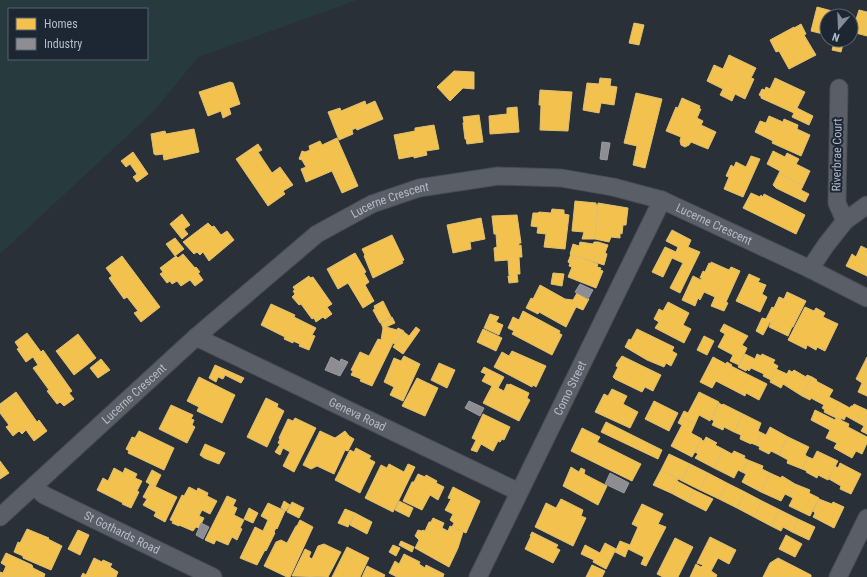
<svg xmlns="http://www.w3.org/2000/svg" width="867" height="577" font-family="'Roboto Condensed',sans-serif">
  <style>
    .green { fill: #273a3e; fill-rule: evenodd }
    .homes { fill: #f2c14e; stroke: #dfc073 }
    .industry { fill: #8d8d92; stroke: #999ba2 }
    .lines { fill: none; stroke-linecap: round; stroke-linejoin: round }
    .street-casing { stroke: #484c53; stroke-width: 19 }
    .street { stroke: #5a5e66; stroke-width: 17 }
    .labels { text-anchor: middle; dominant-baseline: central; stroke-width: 4; stroke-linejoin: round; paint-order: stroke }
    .street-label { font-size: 12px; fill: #b4bcc9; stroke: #1d2633 }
  </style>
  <rect width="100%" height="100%" fill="#2a3038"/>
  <path class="green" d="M0,0h357l-159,57 -45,55 -153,142zM9,9h138v50h-138z"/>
  <g class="homes">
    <path d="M817,7l34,9h-24v19l-16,-4z"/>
    <path d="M859,10l8,2v24l-15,-4z"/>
    <path d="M634,23l10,2 -5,20 -10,-2z"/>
    <path d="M801,24l5,10 -2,1 12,20 -27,14 -10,-18 -3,1 -6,-12 24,-13v1z"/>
    <path d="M835,40h9l-3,12 -9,-2z"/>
    <path d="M729,55l27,13 -5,10 3,1 -9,20 -10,-5 -3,7 -12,-6 3,-6 -16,-8 7,-16 9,4z"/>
    <path d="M454,71l20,1v17l-11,-1 -13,13 -13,-14z"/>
    <path d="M600,78l11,1 -1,7 7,1 -3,18 -13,-2 -2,10 -16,-3 4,-27 12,1z"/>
    <path d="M775,78l30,14 -8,16 16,8 -4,9 -17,-8 2,-4 -33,-15v-2l-2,-1 3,-6 3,1 1,-3 4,2z"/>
    <path d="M230,82l3,1 7,21 -11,4 2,6 -8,4 -2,-7 -13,5 -9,-24z"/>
    <path d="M540,90l32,2 -4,39 -28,-1 1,-25h-2z"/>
    <path d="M636,93l26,6 -17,69 -12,-3 4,-19 -13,-3z"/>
    <path d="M682,98l18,8 -1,3h2l-4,9 6,3 -2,4 15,7 -8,17 -17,-7 -2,3 -4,2 -4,-2 -1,-4 1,-4 -15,-6 10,-24 2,1z"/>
    <path d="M365,101l1,4 9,-4 8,18 -26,11 -1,-2 -4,2 1,4 -14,6 -11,-28 12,-4 1,3z"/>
    <path d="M517,107l2,25 -29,2 -1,-18 18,-2v-6z"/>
    <path d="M479,115l4,27 -16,2 -1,-5h-1l-2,-16 1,-1 -1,-5z"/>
    <path d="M769,116l14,6 1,-3 14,6 -1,4 13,6 -9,21 -29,-13 1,-2 -18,-9 5,-11 6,2z"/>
    <path d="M434,125l5,24 -13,2 1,4 -13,3v-2l-15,3 -5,-24 21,-4v-3z"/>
    <path d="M194,129l5,23 -35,8 -1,-6 -7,1 -2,-1 -3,-20 14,-3 1,3z"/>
    <path d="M337,138l21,48 -16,7 -10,-22 -26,11 -5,-13 5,-2 -4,-7 -3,-1 3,-8 3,1 5,-2 -1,-4 11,-5 2,4z"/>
    <path d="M258,144l4,6 -4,2 14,21 8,-6 13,18 -10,6 2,3 -17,12 -32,-47z"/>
    <path d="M773,151l12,6 2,-4 12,6 -3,5 14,7 -7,15 -24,-13 1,-2 -13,-7z"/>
    <path d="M133,152l15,22 -11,8 -4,-5 4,-3 -7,-10 -4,3 -5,-6z"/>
    <path d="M751,156l9,3 -17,38 -19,-8 5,-12 -3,-1 5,-11 3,2 2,-5 10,5z"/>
    <path d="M779,173l24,13 -2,4 8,4 -4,8 -29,-14 -3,-3z"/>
    <path d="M751,193l9,4 1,-2 2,2 1,-3 41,21 -9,19 -53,-26z"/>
    <path d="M575,201l21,2v2h2l-3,34h-13l2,-7 -12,-1z"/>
    <path d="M598,203l30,5 -2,17h-3l-1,9 -2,-1v5l-9,-1 -2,5 -14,-3z"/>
    <path d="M552,209l12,1v4l5,1 -4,34 -21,-2 2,-13 -9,-1 1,-6 -7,-1 2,-13h5l1,-1 12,1z"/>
    <path d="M182,214l8,11 -6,4 4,5 -6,5 -12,-15z"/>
    <path d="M517,215l4,28h-2v3l2,-1 1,12h-3l1,17h-3l1,8 -9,1 -1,-7h3l-2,-1 -1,-15 -13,1 -1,-13 3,-1 -1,-13h-2l-2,-18z"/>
    <path d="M481,218l4,21 -15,3 1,7 -18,4 -6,-28z"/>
    <path d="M208,223l4,4 2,-1 7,9 6,-4 7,9 -25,21 -6,-9 -3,3 -3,-3 -3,2 -11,-12z"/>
    <path d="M672,230l19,10 -3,7 12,5 -20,41 -10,-5 13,-25 -11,-5 -9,19 -11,-5 13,-25 11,5 2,-5 -12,-6z"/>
    <path d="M392,235l12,25 -2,1 1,2 -30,15 -9,-22 1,-1 -3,-6z"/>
    <path d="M175,238l9,11 -9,7 -9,-12z"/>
    <path d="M580,242l13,2 1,-2h4l10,3 -3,8 2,1 -3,11 -34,-11 3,-10 6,2z"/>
    <path d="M861,246l6,3v27l-21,-10 6,-12 4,3z"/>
    <path d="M355,253l11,19 -2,1 5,9 -4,3 9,16 -11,7 -15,-25 -10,6 -11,-20z"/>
    <path d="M183,254l12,14 1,-1 4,5 -2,1 5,7 -8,6 -5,-6 -9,6 -4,-5 -5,3 -2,-3 -3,2 -7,-9 3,-2 -3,-4 16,-12 2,2z"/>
    <path d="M571,254l27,10 -1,3 4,1 -1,2 3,1 -7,17 -28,-11 4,-10 -3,-1 1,-3 -2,-1z"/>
    <path d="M122,256l38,51 -19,15 -7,-9 4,-2 -11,-14 -3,2 -15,-21 3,-2 -6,-8z"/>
    <path d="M711,262l18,8 2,-3 9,4 -14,31 2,1 -4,8 -13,-5 4,-9 -11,-5 -4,8 -2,-2 -3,8 -13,-6 11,-24 8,4 1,-2h-2l3,-7 2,1 4,-9 2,1z"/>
    <path d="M553,273l11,1 -2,12 -11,-2z"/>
    <path d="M749,274l11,5 -2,3 8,3 -4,9 5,3 -7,15 -24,-11z"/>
    <path d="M309,276l1,2 3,-1 19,27 -5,3 5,7 -7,5 -2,-2 -7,5 -2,-4 -2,1 -11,-15 -2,1 -7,-8 3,-3 -2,-3 2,-1 -2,-3z"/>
    <path d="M540,285l25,14 8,1 4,-7 12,6 -6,11 -7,-3 -10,20 -27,-15 -1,2 -12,-6 5,-10 2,1z"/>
    <path d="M787,292l19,9 -13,26h-1l-4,9 -19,-9 2,-5h-1l-7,13 -7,-4 6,-13 4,1 6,-12 2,1 5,-11 5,2z"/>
    <path d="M383,301l8,16 -11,6 -7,-13 2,-1 -1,-3z"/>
    <path d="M668,302l21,11 -6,12 8,4 -7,14 -29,-15 4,-6 -5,-3 5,-10 4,2z"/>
    <path d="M271,304l24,11 -1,2 22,11 -4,7 3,1 -6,14 -10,-4 1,-2 -7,-3v2l-9,-4 1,-2 -24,-12z"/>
    <path d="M805,307l9,4 2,-3 9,5 -2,4 15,7 -13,27 -8,-4 -1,3 -9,-5 -1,4 -18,-9z"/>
    <path d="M523,311l37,20 -1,2 3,2 -10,20 -40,-21 2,-3 -6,-3 5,-11 6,3z"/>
    <path d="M490,314l9,3 -3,5 7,3 -4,10 -15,-7z"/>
    <path d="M392,317l3,6 -9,4 11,3 1,-2 6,3 -8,13 -3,-1 -21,43 -12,-5 1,-2 -10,-4 2,-4 -2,-1 9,-18 9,4 9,-17 3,1 2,-12 -2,-5z"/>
    <path d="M724,324l24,12 -6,9 5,3 -8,17 -9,-4 3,-6 -15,-8 7,-13 -5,-3z"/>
    <path d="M416,327l4,3 -17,24 -10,-7 11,-15 5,4z"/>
    <path d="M483,329l19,9 -6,13 -19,-9z"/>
    <path d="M637,329l37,18 -2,4 5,3 -6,12 -5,-3 -2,4 -17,-7 -22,-13 4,-8 2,1z"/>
    <path d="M27,333l14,19 2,-2 29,41 -3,2 5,6 -10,7 -4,-4 -3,2 -10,-13 2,-1 -16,-22 5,-3 -5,-8 -7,5 -9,-13 2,-1 -4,-6z"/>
    <path d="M78,334l18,24 -22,17 -18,-24z"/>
    <path d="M704,336l10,5 -7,14 -10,-5z"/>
    <path d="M512,351l34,15 -10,21 -3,-2 -1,2 -38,-20 8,-15 7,4z"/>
    <path d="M745,354l10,5 2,-5 4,2 1,-2 13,6 -2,3 5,3 -7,14 -8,-4 1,-2 -13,-6 -2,3 -2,-2 -1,2 -8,-4z"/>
    <path d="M404,356l16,8 -17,37 -13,-6 4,-8 -10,-5 10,-24 7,3z"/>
    <path d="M622,356l39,19 -8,16 -8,-4 -3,5 -27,-13 -2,-2 5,-10 -2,-1 1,-3z"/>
    <path d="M713,357l13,7 1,-2 5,3 -1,1 36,18 -8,16 -13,-7 -1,3 -29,-15 -4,7 -12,-6z"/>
    <path d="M867,357v39l-9,-4 4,-9 -6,-4z"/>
    <path d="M101,359l9,11 -12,8 -8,-10z"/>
    <path d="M439,363l16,7 -8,18 -16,-8z"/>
    <path d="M215,365l29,13 -3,5 -16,-8 -2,4 -5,-2 -2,5 -7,-4z"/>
    <path d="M484,367l20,10 -6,11 6,3 3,-7 2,1 1,-1 19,9 -2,5 3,2 -11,21 -36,-18 9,-17 -10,-5 4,-7 -5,-2z"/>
    <path d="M776,369l11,5 2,-4 3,2 2,-2 12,7 1,-2 5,2 -10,19 -19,-12 -2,4 -11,-6z"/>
    <path d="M199,377l36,18 -13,28 -25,-12 2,-4 -12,-6z"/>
    <path d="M812,377l5,3 -1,1 17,9 -4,7 10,5 -7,14 -8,-4 1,-2 -3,-2 2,-3 -13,-7 -1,2 -8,-4z"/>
    <path d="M417,378l21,10 -13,28 -23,-10z"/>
    <path d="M612,389l15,7 -4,8 15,8 -8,16 -35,-16 9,-18 4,2z"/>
    <path d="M16,392l21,30 2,-2 8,11 -13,10 -8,-11 -4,4 -3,-3 -6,5 -7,-9 3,-2 -9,-12v-9z"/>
    <path d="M699,392l20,10 -9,19 -11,-6 -4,9 -14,-7 3,-6 4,2z"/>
    <path d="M266,398l12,6 -1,3 7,4 -17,36 -20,-10z"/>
    <path d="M654,401l24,12 -9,18 -24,-12z"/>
    <path d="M839,402l11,6 1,-2h2l1,-2 13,6v24l-6,-3 3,-5 -18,-10 -2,4 -3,-2v2l-9,-4z"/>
    <path d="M719,403l3,2 1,-1 20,10 -9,18 -10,-5 -1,3 -11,-5 2,-4 -3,-2z"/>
    <path d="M171,405l22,10 -2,4 3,1 -2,5 3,2 -8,16 -28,-14z"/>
    <path d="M815,410l20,10 1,-2 13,6 -1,3 19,10v6l-5,11 -6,-3 -4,7 -18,-10 3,-5 -11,-5 4,-8 -19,-10z"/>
    <path d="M483,414l27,13 -6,13 -2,-1 -2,3 -2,-1 -5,10 -12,-7 -4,8 -6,-2 5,-10 -4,-2z"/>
    <path d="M743,414l18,9 -3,8 4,2 -6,12 -5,-2v1l-11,-5 1,-4 -7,-3z"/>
    <path d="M681,417l14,7 -4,9 11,6 -10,18 -21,-11 11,-21 -4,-2z"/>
    <path d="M295,418l21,10 -22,44 -11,-6 7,-14 -7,-4 -3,7 -5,-3 5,-8 -2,-1 2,-4 -1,-1 9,-19 5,2z"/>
    <path d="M606,422l56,28 -4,9 -57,-27z"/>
    <path d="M770,427l18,10 -9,18 -8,-4 -2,3 -10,-5 1,-2 -4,-2 6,-12 4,2z"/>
    <path d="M582,428l18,9 -3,5 44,22 -9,17 -61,-30z"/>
    <path d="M139,431l35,17 -10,22 -36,-17 1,-2 -3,-2 6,-12 3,1z"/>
    <path d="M320,431l15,7 10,-7 4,5 5,3 -6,12 -3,-1 -11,24 -17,-8 -6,3 -8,-4z"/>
    <path d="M706,437l11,6 -2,2 8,4 -9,19 -19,-10 3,-4 -3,-2 6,-12 3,1z"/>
    <path d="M788,437l21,10 -4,8 3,2 -6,12 -15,-6 1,-3 -9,-5z"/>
    <path d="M205,444l20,9 -6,11 -15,-6 -4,-3z"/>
    <path d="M356,448l15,8 -2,3 6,3 -15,31 -25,-13 15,-30 4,2z"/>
    <path d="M723,449l9,5 2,-3 11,5 -1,2 4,2 -6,12 -4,-2 -4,8 -20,-10z"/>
    <path d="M817,451l21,10 -10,19 -10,-5 -1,3 -11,-6 1,-1 -5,-2 6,-12 5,2z"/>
    <path d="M669,454l21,10 -8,17 -21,-11z"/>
    <path d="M748,460l15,6 -1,3 8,4 -9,19 -19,-10 4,-8 -4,-2z"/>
    <path d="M0,461l9,12 -9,6z"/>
    <path d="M840,463l21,11 -10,20 -11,-5 1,-3 -12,-7 6,-13 3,2z"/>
    <path d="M389,464l15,8 4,-8 7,3 -22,45 -28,-14 16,-33 6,3z"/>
    <path d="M690,464l18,9 -8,17 -18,-9z"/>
    <path d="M571,467l8,5 2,-4 4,2 -1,4 23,12 -9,19 -35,-19z"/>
    <path d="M114,468l9,5 2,-5 12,6 -2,4 7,3 -5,10 2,1 -8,16 -9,-4 1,-1 -26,-13 6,-12 5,3z"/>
    <path d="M152,470l9,5 -6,12 -9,-5z"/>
    <path d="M661,470l17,9 -7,14 -18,-8z"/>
    <path d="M708,473l19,10 -8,16 -19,-9z"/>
    <path d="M770,473l11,5 1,-2 13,8 -6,12 -4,-2 -4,7 -20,-9z"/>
    <path d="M418,474l7,3 1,-2 11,6 -1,2 8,4 -6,13 -8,-5 -8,15 -19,-9 9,-19h2z"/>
    <path d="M677,481l17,9 -6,12 -17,-9z"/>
    <path d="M727,483l18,9 -8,16 -18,-9z"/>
    <path d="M150,484l27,13 -12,25 -11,-6 2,-4 -13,-7 4,-6 -4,-2z"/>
    <path d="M795,484l15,6 -1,3 10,5 -9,18 -21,-10 4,-8 -4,-2z"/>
    <path d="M189,487l8,4 1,-3 10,5 -1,3 10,5 -7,13 -8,-4 -3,6 5,2 -5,10 -3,-1 -3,4 -14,-6v1l-7,-3 1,-2 -3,-1 12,-25 2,1z"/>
    <path d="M453,487l27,14 -14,32 -14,-6 2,-4 -4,-3 3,-6 -8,-4 6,-11 -3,-1z"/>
    <path d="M694,490l19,9 -7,12 -18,-9z"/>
    <path d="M745,492l17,9 -8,16 -17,-9z"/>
    <path d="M227,496l9,4 -3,6 4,2 -3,7 10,5 -4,8 2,1 -5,11 -5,-3 -4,8 -12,-5 -2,4 -9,-4z"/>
    <path d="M561,499l22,11 -2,6 5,2 -13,28 -38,-19 11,-24 10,5z"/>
    <path d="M819,499l13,5 1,-2 11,5 -10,21 -21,-11 2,-4 -2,-2z"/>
    <path d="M284,501l6,4 -4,6 -5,-3z"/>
    <path d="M399,501l14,7 -4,9 -14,-7z"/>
    <path d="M762,501l18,9 -9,16 -17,-9z"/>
    <path d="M292,502l12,6 -5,10 -12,-6z"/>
    <path d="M268,503l17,8 -8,18 -1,-1 -2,4 1,1 -9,18 -1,-1 -8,15 -17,-7 15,-31 8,4 5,-11 -7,-4z"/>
    <path d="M642,504l21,10 -5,10 8,3 -20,39 -5,-2 3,-7 -16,-8 -3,8 -10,-5 5,-11 10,4 8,-18 -6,-3z"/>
    <path d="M249,508l9,5 -5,10 -9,-4z"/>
    <path d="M345,509l10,4 -7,14 -10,-4z"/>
    <path d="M780,510l18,9 -6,13 -9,-5 -2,4 -10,-5z"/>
    <path d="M355,513l17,9 -5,12 -17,-9z"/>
    <path d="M433,518l11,5 -2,5 6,3 2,-5 13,6 -5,16 -9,19 -34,-19 4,-8 -4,-4 3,-6 4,1 1,-1 2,1 4,-9h2z"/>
    <path d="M798,519l17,8 -6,13 -17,-8z"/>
    <path d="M300,520l13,7 -23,50h-3l-23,-11 12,-24 5,-2 6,3 9,-17h1z"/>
    <path d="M27,529l22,9 -1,1 14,7 -11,24 -28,-12v-2l-9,-4 4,-10 2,1z"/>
    <path d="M78,530l11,5 -9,20 -12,-6z"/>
    <path d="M532,532l26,13 -2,3 4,2 -7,13 -28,-14 6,-13h-1z"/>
    <path d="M786,535l16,9 -7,13 -16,-8z"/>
    <path d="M710,537l26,13 -7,14 -11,-6 -7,13 6,4 -1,2h-26l6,-13 5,3 2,-2 -6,-2z"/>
    <path d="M675,538l18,9 -15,30h-15l-6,-3z"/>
    <path d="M401,541l13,6 -2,5 -13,-7z"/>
    <path d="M605,543l11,6 -10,20 -13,-7 1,-2 -13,-6 4,-9 15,8z"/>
    <path d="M324,544l17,8 -13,25 -36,-1 13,-27 6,3 -2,5 3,2 6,-13z"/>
    <path d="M393,545l7,3 -4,8 -7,-4z"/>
    <path d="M347,547l22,11 -9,19h-28z"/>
    <path d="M6,553l26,12 1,3 12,6 -1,3h-44v-5l3,1 3,-7 -5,-3z"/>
    <path d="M404,554l16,8 -1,2 6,4 1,-3 18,9 -1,3h-46l-8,-4 6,-12 4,3z"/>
    <path d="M94,558l8,4 1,-2 9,4 -2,3 8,5 -2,5h-35l2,-4 3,2z"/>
    <path d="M778,558l33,17v2h-48l7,-14z"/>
    <path d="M592,565l13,6 -3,6h-16z"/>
    <path d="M367,566l18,9 -1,2h-22z"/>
  </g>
  <g class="industry">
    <path d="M602,142l8,1 -3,17 -7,-1z"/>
    <path d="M580,284l13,6 -5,9 -13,-7z"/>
    <path d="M331,357l9,5 1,-3 7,3 -8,14 -15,-6z"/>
    <path d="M469,401l15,7 -4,8 -15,-8z"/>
    <path d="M610,473l19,10 -5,10 -19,-9z"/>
    <path d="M201,523l8,4 -6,12 -7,-4z"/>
  </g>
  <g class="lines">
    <defs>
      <g id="street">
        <path d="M839,88l-2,115 8,18"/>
        <path d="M810,269l16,-24 19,-24 22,-16"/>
        <path id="s1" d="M196,337l323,155"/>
        <path id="s2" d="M34,486l10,9 169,82"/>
        <path id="s3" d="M0,517l196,-180 121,-103 55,-30 47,-16 79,-12 63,2 52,9 49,13 148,69 57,29"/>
        <path id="s4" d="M478,577l184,-377"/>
        <path d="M838,577l29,-59"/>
      </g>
    </defs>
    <use href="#street" class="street-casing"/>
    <use href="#street" class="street"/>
  </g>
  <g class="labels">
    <g class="street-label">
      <text transform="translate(837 155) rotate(-89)">Riverbrae Court</text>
      <text stroke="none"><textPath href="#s3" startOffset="506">Lucerne Crescent</textPath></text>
      <text stroke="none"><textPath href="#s3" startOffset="841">Lucerne Crescent</textPath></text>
      <text stroke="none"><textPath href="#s4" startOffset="210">Como Street</textPath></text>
      <text stroke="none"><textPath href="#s3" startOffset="182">Lucerne Crescent</textPath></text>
      <text stroke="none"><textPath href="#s1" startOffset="179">Geneva Road</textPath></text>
      <text stroke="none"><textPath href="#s2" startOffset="100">St Gothards Road</textPath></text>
    </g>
  </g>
  <rect x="8" y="8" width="140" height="52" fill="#1d2633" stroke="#59626f"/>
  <rect x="16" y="18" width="20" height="12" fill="#f2c14e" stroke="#59626f"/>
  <text x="44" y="28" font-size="12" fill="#b4bcc9">Homes</text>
  <rect x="16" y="38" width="20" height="12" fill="#8d8d92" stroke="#59626f"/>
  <text x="44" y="48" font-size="12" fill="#b4bcc9">Industry</text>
  <g transform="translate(839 28) rotate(199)"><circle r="19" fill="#1d2633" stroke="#59626f"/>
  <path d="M0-3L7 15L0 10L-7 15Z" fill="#848b96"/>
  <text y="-6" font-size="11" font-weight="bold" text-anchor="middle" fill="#b4bcc9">N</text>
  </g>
</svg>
